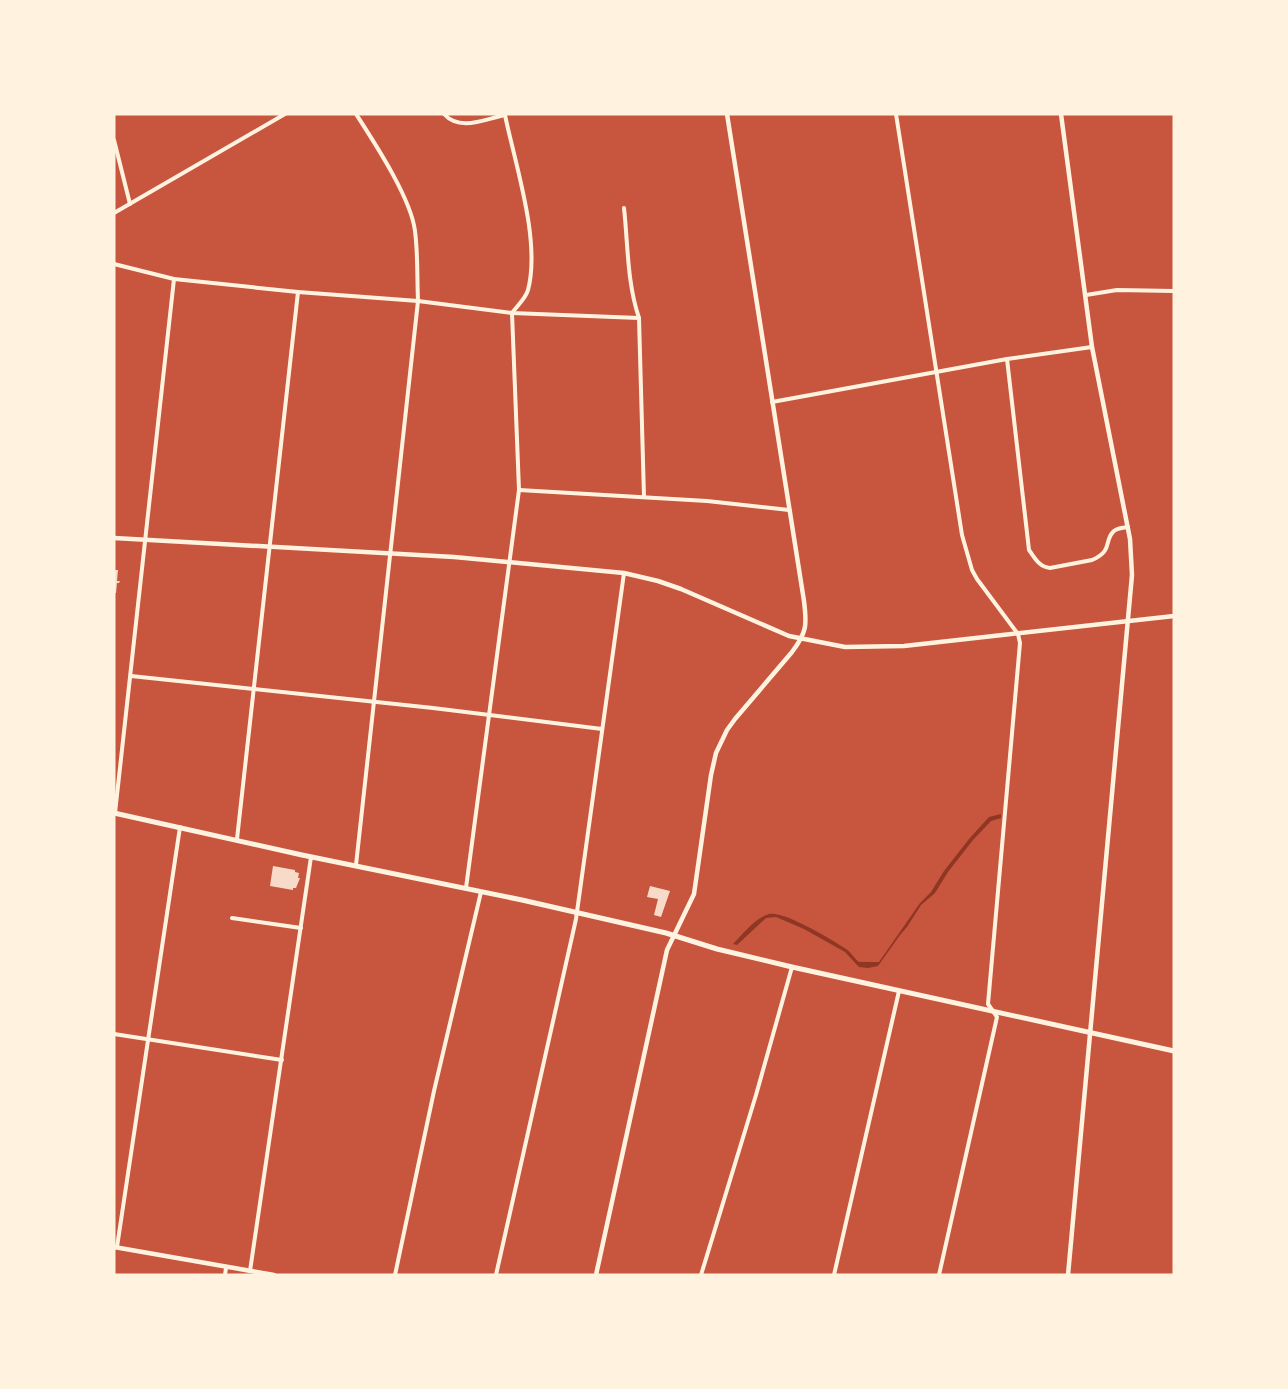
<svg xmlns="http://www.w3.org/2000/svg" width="1288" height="1389" font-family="'PT Sans Narrow',sans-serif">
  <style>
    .water { fill: #8f3625 }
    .building { fill: #f7dbc8 }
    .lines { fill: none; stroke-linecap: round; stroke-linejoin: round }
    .minor { stroke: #fff3e0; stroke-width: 4 }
    .tertiary { stroke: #fff3e0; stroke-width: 4.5 }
    .secondary { stroke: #fff3e0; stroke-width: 5 }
  </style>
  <rect width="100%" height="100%" fill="#c8553d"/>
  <path class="water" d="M1001,814v4l-10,3 -18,19 -25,32 -13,21 -14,12 -14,22 -7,8 -22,31 -10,2 -9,-1 -14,-15 -41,-23 -28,-12 -10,1 -29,27 -4,-1c10,-10 22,-26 36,-30 14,-4 64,26 77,35 5,3 8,9 13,13h20l41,-59 11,-11 13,-21 25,-32 20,-22z"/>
  <g class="building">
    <path d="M114,570h4l-1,11h3l-1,2h-2l-1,10h-2z"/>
    <path d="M273,866l22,4v2l4,1 -1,5h2l-4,10h-3v2l-23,-4z"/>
    <path d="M650,886l20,5 -9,26 -7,-2 4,-16 -11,-2z"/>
  </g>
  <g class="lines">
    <g class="minor">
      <path d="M356,114c18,28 55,84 59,117 3,23 2,47 3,70l-62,564"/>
      <path d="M444,114c16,18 41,5 61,1"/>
      <path d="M896,114l66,421 10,35 5,9 41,55 2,9 -32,361 9,13 -58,258"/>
      <path d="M114,140l16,64"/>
      <path d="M624,208c4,36 3,75 15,110l5,179"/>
      <path d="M114,213l171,-99"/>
      <path d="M114,264l60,15 124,13 120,9 94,12 127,5"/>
      <path d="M1086,295l31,-5 57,1"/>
      <path d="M1007,359l22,191c6,8 10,17 21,18l42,-8c21,-9 12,-19 21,-28 3,-4 10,-4 15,-5"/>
      <path d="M772,402l235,-43 85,-12"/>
      <path d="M519,490l188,11 82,9"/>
      <path d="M131,676l302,32 169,21"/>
      <path d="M115,813l59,-534"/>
      <path d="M237,839l61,-547"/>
      <path d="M466,888l53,-398 -7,-177c5,-7 14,-15 16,-23 13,-49 -13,-126 -23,-175"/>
      <path d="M232,918l69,10"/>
      <path d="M114,1034l168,26"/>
      <path d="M117,1247l63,-420"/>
      <path d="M250,1271l61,-414"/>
      <path d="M225,1275l1,-7"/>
      <path d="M395,1275l39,-184 47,-199"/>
      <path d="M496,1275l80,-356 48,-346"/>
      <path d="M701,1275l55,-180 36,-128"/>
      <path d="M834,1275l65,-284"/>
    </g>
    <g class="tertiary">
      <path d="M1061,114l31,233 38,192 2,36 -64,700"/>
      <path d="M114,538l340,19 170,16 34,8 23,8 108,47 56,11 59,-1 270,-30"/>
      <path d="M114,1247l160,28"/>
      <path d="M596,1275l71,-325 27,-56 17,-119 5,-22 11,-23 8,-11 57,-67c15,-20 15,-27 12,-51l-77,-487"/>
    </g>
    <path class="secondary" d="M114,813l188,42 220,45 144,33 51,16 75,18 382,84"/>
  </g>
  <rect width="1288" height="1389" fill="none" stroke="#fff3e0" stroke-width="231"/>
</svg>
